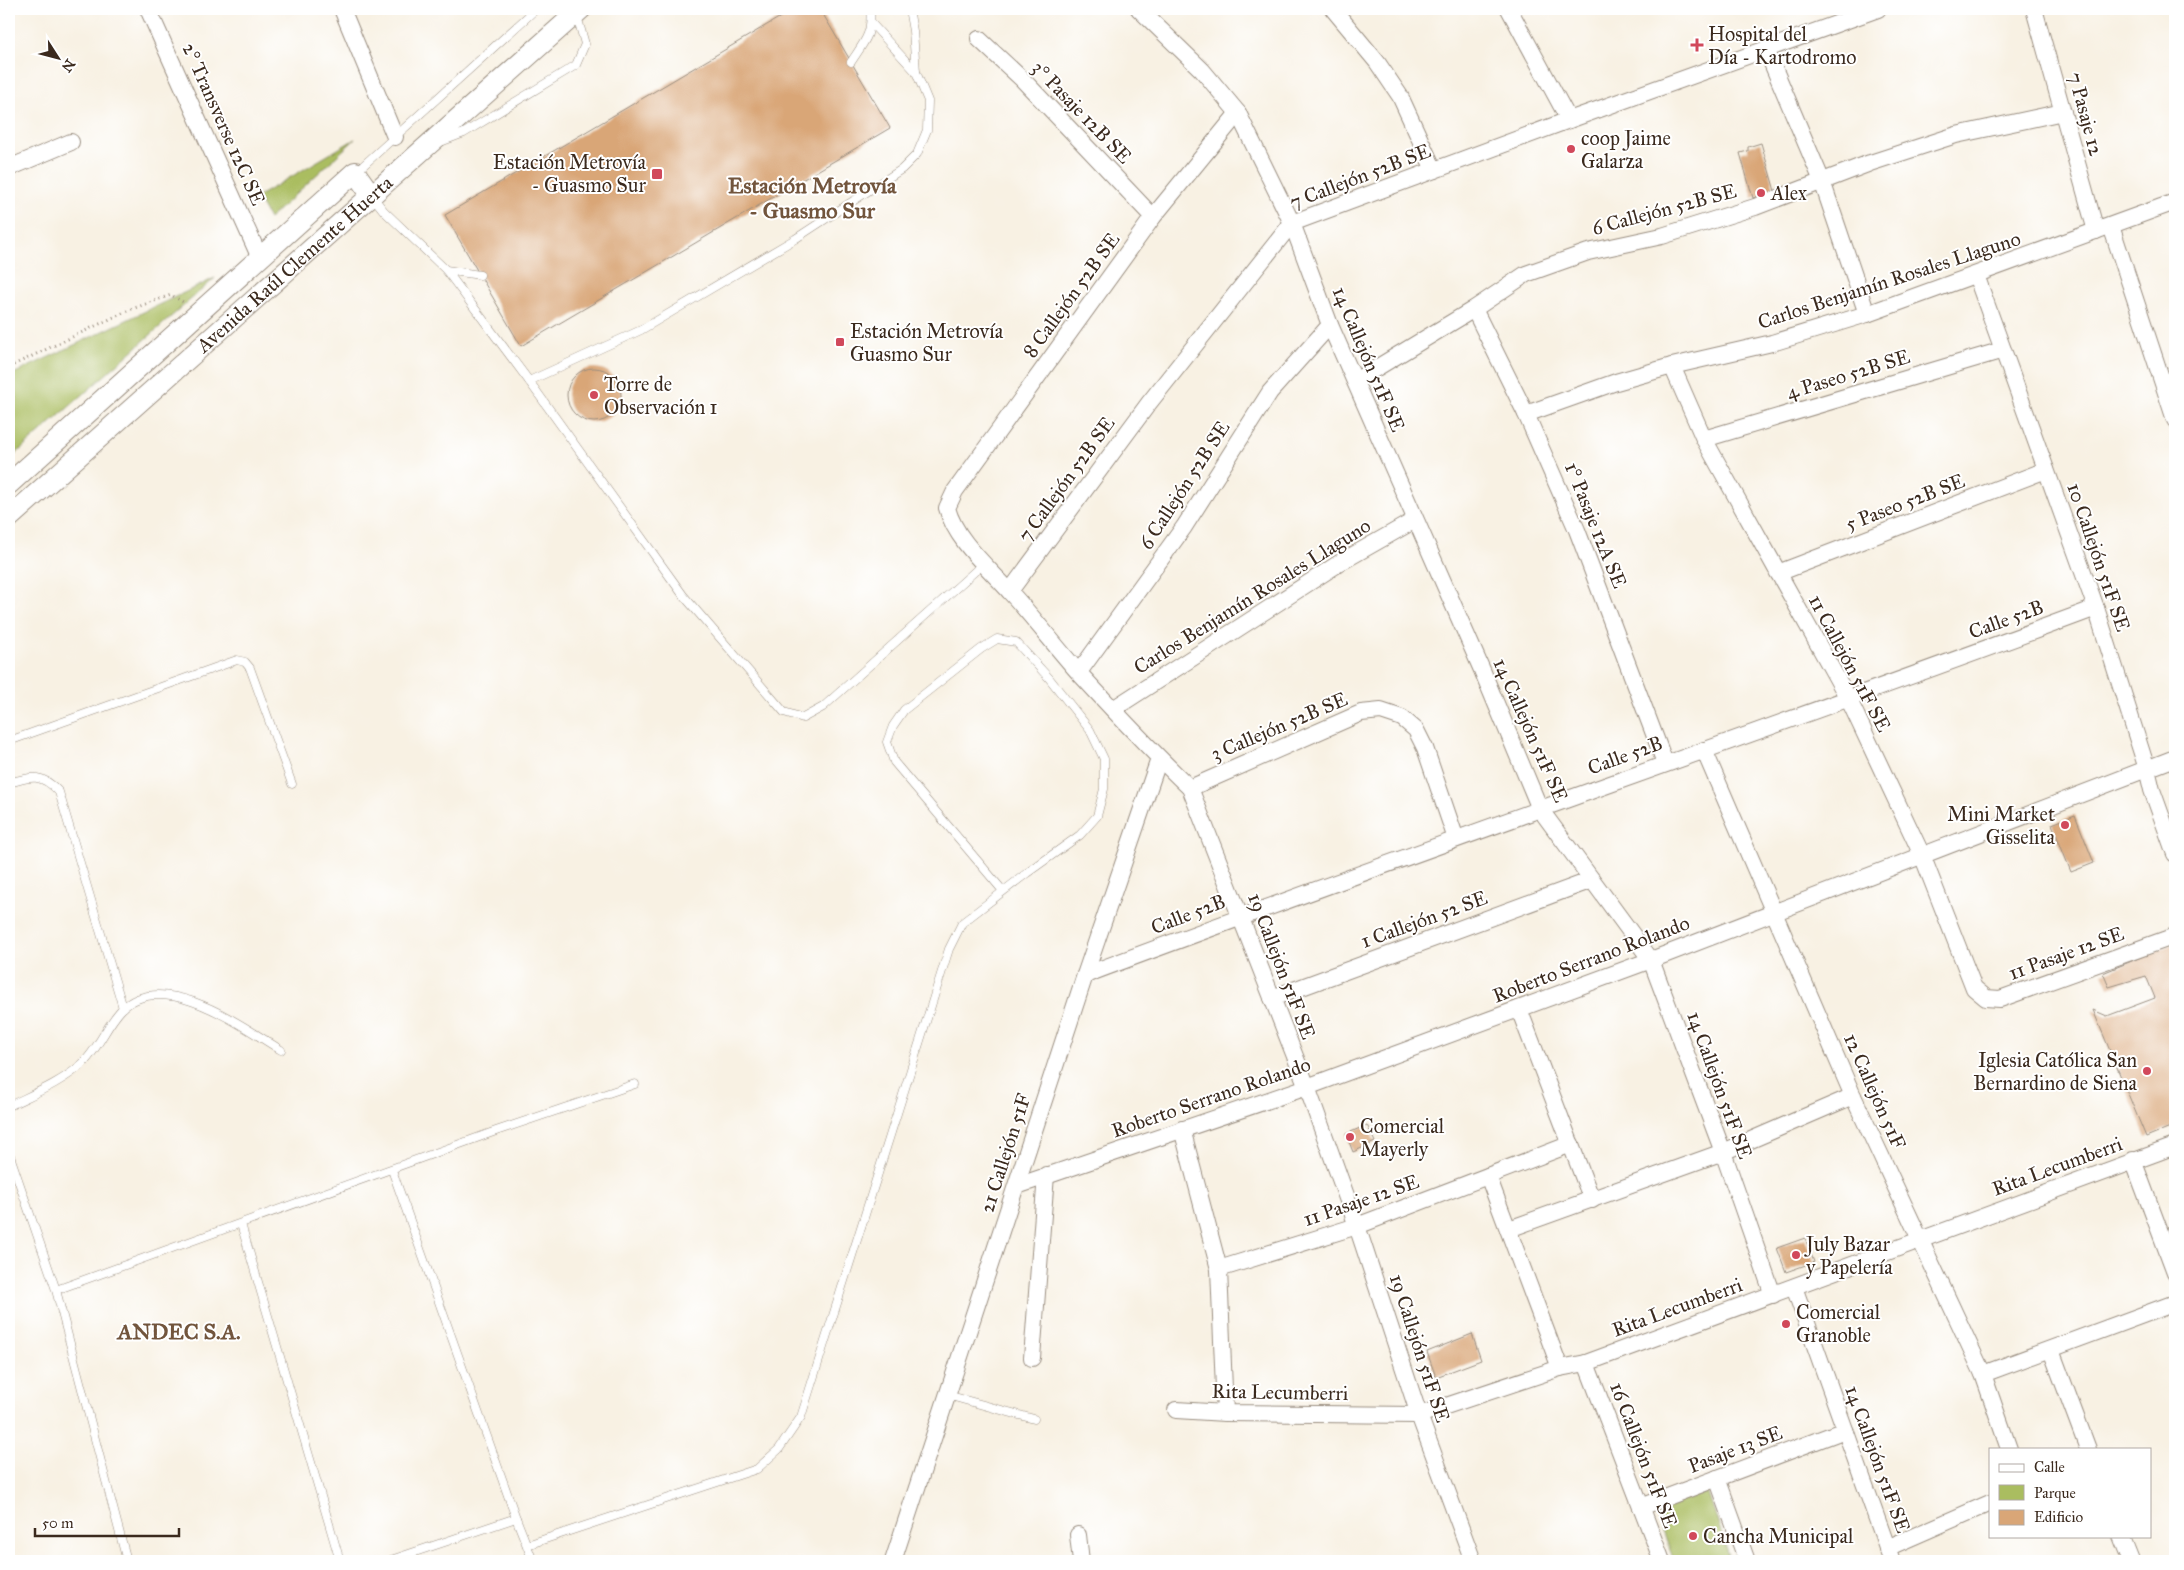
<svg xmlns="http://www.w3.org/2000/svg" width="2184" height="1570" font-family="'IM FELL Great Primer',serif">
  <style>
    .green { fill: #aabd60; stroke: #72743f }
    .building { fill: #d9a677 }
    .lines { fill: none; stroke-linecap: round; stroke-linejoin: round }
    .service-casing { stroke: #9a8e80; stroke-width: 9 }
    .minor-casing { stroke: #9a8e80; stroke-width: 18 }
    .tertiary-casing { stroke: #9a8e80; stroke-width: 22 }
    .path { stroke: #9a8e80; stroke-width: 3; stroke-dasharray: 1 4; stroke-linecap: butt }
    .service { stroke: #fff; stroke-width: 8 }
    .minor { stroke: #fff; stroke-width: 16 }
    .tertiary { stroke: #fff; stroke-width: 20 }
    .poi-dot { fill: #d1495b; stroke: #fff; stroke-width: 2 }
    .labels { text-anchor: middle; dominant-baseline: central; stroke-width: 4; stroke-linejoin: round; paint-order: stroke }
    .poi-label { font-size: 20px; fill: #3b2a1e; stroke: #fff; text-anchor: start }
    .street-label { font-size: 20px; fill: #3b2a1e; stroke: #fff }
    .quarter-label { font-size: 22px; font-weight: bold; fill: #72553d; stroke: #fff }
  </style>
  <rect width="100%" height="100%" fill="#fff"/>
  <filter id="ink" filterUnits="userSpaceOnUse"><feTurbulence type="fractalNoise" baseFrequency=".02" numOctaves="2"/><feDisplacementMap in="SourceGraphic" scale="10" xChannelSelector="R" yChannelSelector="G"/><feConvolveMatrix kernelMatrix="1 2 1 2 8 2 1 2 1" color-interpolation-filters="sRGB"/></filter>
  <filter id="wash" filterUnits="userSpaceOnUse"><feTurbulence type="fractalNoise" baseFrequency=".0096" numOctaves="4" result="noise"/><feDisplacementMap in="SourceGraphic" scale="20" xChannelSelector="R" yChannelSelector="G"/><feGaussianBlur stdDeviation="1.12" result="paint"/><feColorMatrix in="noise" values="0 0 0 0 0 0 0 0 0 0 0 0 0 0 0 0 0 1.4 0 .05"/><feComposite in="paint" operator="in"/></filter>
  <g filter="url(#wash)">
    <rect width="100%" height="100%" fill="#f8f1e3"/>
    <g class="green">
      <path d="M355,139l-86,80 -12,-22z"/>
      <path d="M215,278l-206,182v-84z"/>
      <path d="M1707,1490l24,71h-57l-19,-51z"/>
    </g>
    <g id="blocks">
      <g class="building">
        <path d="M794,9h26l70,119 -369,218 -76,-131z"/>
        <path d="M1761,143l14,48 -22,7 -13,-45 8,-2v-4z"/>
        <circle cx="594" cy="395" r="27"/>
        <path d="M2075,815l19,48 -23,9 -19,-48z"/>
        <path d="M2175,943v182l-29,12 -53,-127 14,6 48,-18 -9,-22 -37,11 -6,-14z"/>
        <path d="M1367,1125l8,17 -22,10 -7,-18z"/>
        <path d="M1805,1238l9,24 -28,10 -9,-24z"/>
        <path d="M1472,1334l9,26 -45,17 -9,-25z"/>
      </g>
    </g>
  </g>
  <g filter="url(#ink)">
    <use href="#blocks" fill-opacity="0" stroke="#9a8e80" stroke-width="1"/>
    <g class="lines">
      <defs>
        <g id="service">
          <path d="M909,9l4,22 3,41"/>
          <path d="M851,62c13,-20 22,-28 19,-53"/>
          <path d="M443,141l21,-8 112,-68 9,-21 -8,-28"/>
          <path d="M356,172l180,-163"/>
          <path d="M373,197l11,14 62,59 34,5"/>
          <path d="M446,270l83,111 154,214 101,117 19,6 20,-11 160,-143"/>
          <path d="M529,381l112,-51 154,-91 107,-70 15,-15 10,-24 1,-29 -12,-29 -44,-48"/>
          <path d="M9,741l228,-81 8,2 5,6 42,116"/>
          <path d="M9,783c22,-7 33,-10 50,9l64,216"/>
          <path d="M9,1106c24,-12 52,-23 73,-42 15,-13 25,-40 40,-55 42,-41 121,18 159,41"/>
          <path d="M9,1153l47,137 71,271"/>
          <path d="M392,1170l124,348 17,43"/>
          <path d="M241,1224l99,337"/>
          <path d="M56,1290l440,-159 139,-47"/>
          <path d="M947,1395l87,24"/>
          <path d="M527,1545l230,-76 22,-20 22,-32 148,-468 13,-26 65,-50 53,-38 17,-19 7,-27v-30l-14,-29 -41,-52 -33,-36 -19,-3 -16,10 -77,61 -11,16 -6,16 7,20 109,129"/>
          <path d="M388,1561l128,-43"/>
        </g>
        <g id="minor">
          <path d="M148,9l112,249"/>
          <path d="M342,9l53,128"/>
          <path d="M1139,9l63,61 36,43 54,110 38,102 152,345 58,139 111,151 72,192 50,143"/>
          <path d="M1333,9l44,53 23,34 34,74"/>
          <path d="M1509,9l60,111"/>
          <path d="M2034,9l62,222"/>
          <path d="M979,39l44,41 130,137"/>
          <path d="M1766,49l56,132 45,133"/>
          <path d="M1238,113l-85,104 -198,274 -8,17c9,33 41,59 63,84 24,26 46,55 69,81 36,39 72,78 111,115l117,299 50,139 62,189 54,146"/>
          <path d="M9,168l62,-26"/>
          <path d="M2111,226l64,194"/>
          <path d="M1976,275l120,333 51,161 5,21 23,64"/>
          <path d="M1474,309l52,105 51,116 88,233"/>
          <path d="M1672,366l32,73 145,261 73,155 52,133 12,10 14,1 175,-63"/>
          <path d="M1355,381l119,-72 52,-35 62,-22 74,-16 93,-29 115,-44 86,-28 107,-23"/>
          <path d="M1526,414l90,-32 56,-16 100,-23 95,-29 308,-112"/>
          <path d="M1704,439l299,-89"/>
          <path d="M1778,573l268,-103"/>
          <path d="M1010,591l139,-188 143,-180 277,-103 309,-111"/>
          <path d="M1079,672l105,-145 86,-135 60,-67"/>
          <path d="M1113,709l228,-147 74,-42"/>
          <path d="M1704,750l149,346 130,278 26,75"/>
          <path d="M1190,788l171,-75 20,-2 21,7 14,12 9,18 31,91"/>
          <path d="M1085,975c336,-126 675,-242 1011,-367"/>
          <path d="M1272,998l320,-118"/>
          <path d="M1519,1009l73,191"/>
          <path d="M1182,1129l37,140 6,144"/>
          <path d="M2133,1160l42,112"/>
          <path d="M1488,1176l72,192"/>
          <path d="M1017,1186l290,-99 344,-127 524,-202"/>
          <path d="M1509,1229l214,-77 130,-56"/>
          <path d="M1219,1269l138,-43 214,-82"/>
          <path d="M1794,1287l98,274"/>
          <path d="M2051,1350l37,99"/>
          <path d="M1032,1358l14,-183"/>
          <path d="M1586,1363l76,198"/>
          <path d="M1983,1374l192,-71"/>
          <path d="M1176,1410l49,3 194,2 141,-47 26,-5 589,-217"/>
          <path d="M1717,1478l30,83"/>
          <path d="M1641,1507l204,-77"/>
          <path d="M1078,1535l3,26"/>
          <path d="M2121,1536l10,25"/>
          <path d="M1887,1548l103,-45"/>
          <path d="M893,1561l192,-586 74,-216"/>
        </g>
        <g id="tertiary">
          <path d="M9,484l346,-312 17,24"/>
          <path id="s1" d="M9,518l572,-509"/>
        </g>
      </defs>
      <use href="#service" class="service-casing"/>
      <use href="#minor" class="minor-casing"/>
      <use href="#tertiary" class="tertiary-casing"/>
      <path class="path" d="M9,367l120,-57 42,-15 12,7"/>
      <use href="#service" class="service"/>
      <use href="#minor" class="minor"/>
      <use href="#tertiary" class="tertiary"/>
    </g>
  </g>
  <g class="poi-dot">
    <path d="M1694.5 37.5h5v5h5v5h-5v5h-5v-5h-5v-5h5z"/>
    <circle cx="1571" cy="149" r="5"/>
    <rect x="651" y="168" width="12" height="12" rx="2.5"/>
    <circle cx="1761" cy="193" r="5"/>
    <rect x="835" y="337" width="10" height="10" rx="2.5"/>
    <circle cx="594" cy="395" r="5"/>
    <circle cx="2065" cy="825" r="5"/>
    <circle cx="2147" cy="1071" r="5"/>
    <circle cx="1350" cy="1137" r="5"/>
    <circle cx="1796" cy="1255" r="5"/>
    <circle cx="1786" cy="1324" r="5"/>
    <circle cx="1693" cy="1536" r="5"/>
  </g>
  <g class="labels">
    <g class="poi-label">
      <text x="1708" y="34">Hospital del<tspan x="1708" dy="23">Día - Kartodromo</tspan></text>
      <text x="1581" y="138">coop Jaime<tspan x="1581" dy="23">Galarza</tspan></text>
      <text x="646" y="162" text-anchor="end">Estación Metrovía<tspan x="646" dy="23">- Guasmo Sur</tspan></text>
      <text x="1771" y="193">Alex</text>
      <text x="850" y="331">Estación Metrovía<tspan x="850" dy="23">Guasmo Sur</tspan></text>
      <text x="604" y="384">Torre de<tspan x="604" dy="23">Observación 1</tspan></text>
      <text x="2055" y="814" text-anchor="end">Mini Market<tspan x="2055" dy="23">Gisselita</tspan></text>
      <text x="2137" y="1060" text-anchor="end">Iglesia Católica San<tspan x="2137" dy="23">Bernardino de Siena</tspan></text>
      <text x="1360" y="1126">Comercial<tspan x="1360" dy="23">Mayerly</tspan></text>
      <text x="1806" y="1244">July Bazar<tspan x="1806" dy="23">y Papelería</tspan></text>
      <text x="1796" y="1312">Comercial<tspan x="1796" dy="23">Granoble</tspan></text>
      <text x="1703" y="1536">Cancha Municipal</text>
    </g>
    <g class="street-label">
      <text transform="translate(1082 112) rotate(46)">3° Pasaje 12B SE</text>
      <text transform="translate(2086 114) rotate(75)">7 Pasaje 12</text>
      <text transform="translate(224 124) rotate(66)">2° Transverse 12C SE</text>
      <text transform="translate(1360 176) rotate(-21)">7 Callejón 52B SE</text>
      <text transform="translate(1664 209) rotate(-15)">6 Callejón 52B SE</text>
      <text stroke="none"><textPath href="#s1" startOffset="382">Avenida Raúl Clemente Huerta</textPath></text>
      <text transform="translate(1889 280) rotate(-18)">Carlos Benjamín Rosales Llaguno</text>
      <text transform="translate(1071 295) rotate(-54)">8 Callejón 52B SE</text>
      <text transform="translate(1369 359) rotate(67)">14 Callejón 51F SE</text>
      <text transform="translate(1848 374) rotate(-17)">4 Paseo 52B SE</text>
      <text transform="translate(1066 479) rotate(-54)">7 Callejón 52B SE</text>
      <text transform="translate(1184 485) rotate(-57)">6 Callejón 52B SE</text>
      <text transform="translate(1905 502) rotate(-21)">5 Paseo 52B SE</text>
      <text transform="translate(1596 525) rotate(68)">1° Pasaje 12A SE</text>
      <text transform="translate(2099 557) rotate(71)">10 Callejón 51F SE</text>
      <text transform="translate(1252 596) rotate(-32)">Carlos Benjamín Rosales Llaguno</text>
      <text transform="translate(2006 619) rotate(-20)">Calle 52B</text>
      <text transform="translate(1850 663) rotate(62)">11 Callejón 51F SE</text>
      <text transform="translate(1279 726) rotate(-23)">3 Callejón 52B SE</text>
      <text transform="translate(1531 730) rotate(66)">14 Callejón 51F SE</text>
      <text transform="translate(1625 755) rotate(-20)">Calle 52B</text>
      <text transform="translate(1188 914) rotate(-21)">Calle 52B</text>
      <text transform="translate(1424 919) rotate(-20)">1 Callejón 52 SE</text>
      <text transform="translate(2066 953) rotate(-20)">11 Pasaje 12 SE</text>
      <text transform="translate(1591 959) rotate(-21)">Roberto Serrano Rolando</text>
      <text transform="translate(1282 966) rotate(69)">19 Callejón 51F SE</text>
      <text transform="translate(1720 1085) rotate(70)">14 Callejón 51F SE</text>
      <text transform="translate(1875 1091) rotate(66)">12 Callejón 51F</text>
      <text transform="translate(1211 1097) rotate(-19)">Roberto Serrano Rolando</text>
      <text transform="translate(1005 1153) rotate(-72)">21 Callejón 51F</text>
      <text transform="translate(2057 1166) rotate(-20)">Rita Lecumberri</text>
      <text transform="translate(1361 1200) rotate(-19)">11 Pasaje 12 SE</text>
      <text transform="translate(1677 1307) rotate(-20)">Rita Lecumberri</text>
      <text transform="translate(1420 1348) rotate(72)">19 Callejón 51F SE</text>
      <text transform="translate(1280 1392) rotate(1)">Rita Lecumberri</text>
      <text transform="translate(1735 1449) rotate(-21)">Pasaje 13 SE</text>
      <text transform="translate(1644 1455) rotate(69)">16 Callejón 51F SE</text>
      <text transform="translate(1878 1459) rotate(70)">14 Callejón 51F SE</text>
    </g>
    <g class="quarter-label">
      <text x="812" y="185">Estación Metrovía<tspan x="812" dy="25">- Guasmo Sur</tspan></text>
      <text x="179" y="1331">ANDEC S.A.</text>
    </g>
  </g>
  <rect width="2184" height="1570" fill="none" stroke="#fff" stroke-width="30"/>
  <rect x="1989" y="1448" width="162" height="90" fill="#ffffff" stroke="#b1aaa5"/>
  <rect x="1999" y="1464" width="25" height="8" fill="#ffffff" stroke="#b1aaa5"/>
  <text x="2034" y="1472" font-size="15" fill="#3b2a1e">Calle</text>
  <rect x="1999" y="1485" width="25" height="15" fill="#aabd60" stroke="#b1aaa5"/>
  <text x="2034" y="1498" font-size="15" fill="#3b2a1e">Parque</text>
  <rect x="1999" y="1510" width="25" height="15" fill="#d9a677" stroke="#b1aaa5"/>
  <text x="2034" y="1522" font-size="15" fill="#3b2a1e">Edificio</text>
  <g transform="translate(58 58) rotate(126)" stroke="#ffffff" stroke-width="4" paint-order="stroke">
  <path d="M0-4L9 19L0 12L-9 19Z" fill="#3b2a1e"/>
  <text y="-8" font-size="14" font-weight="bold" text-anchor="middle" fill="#3b2a1e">N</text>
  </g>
  <path d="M35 1528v8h144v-8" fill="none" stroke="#3b2a1e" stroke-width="2.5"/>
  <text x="42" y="1528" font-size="15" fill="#3b2a1e" stroke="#ffffff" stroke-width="4" paint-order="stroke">50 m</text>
</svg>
